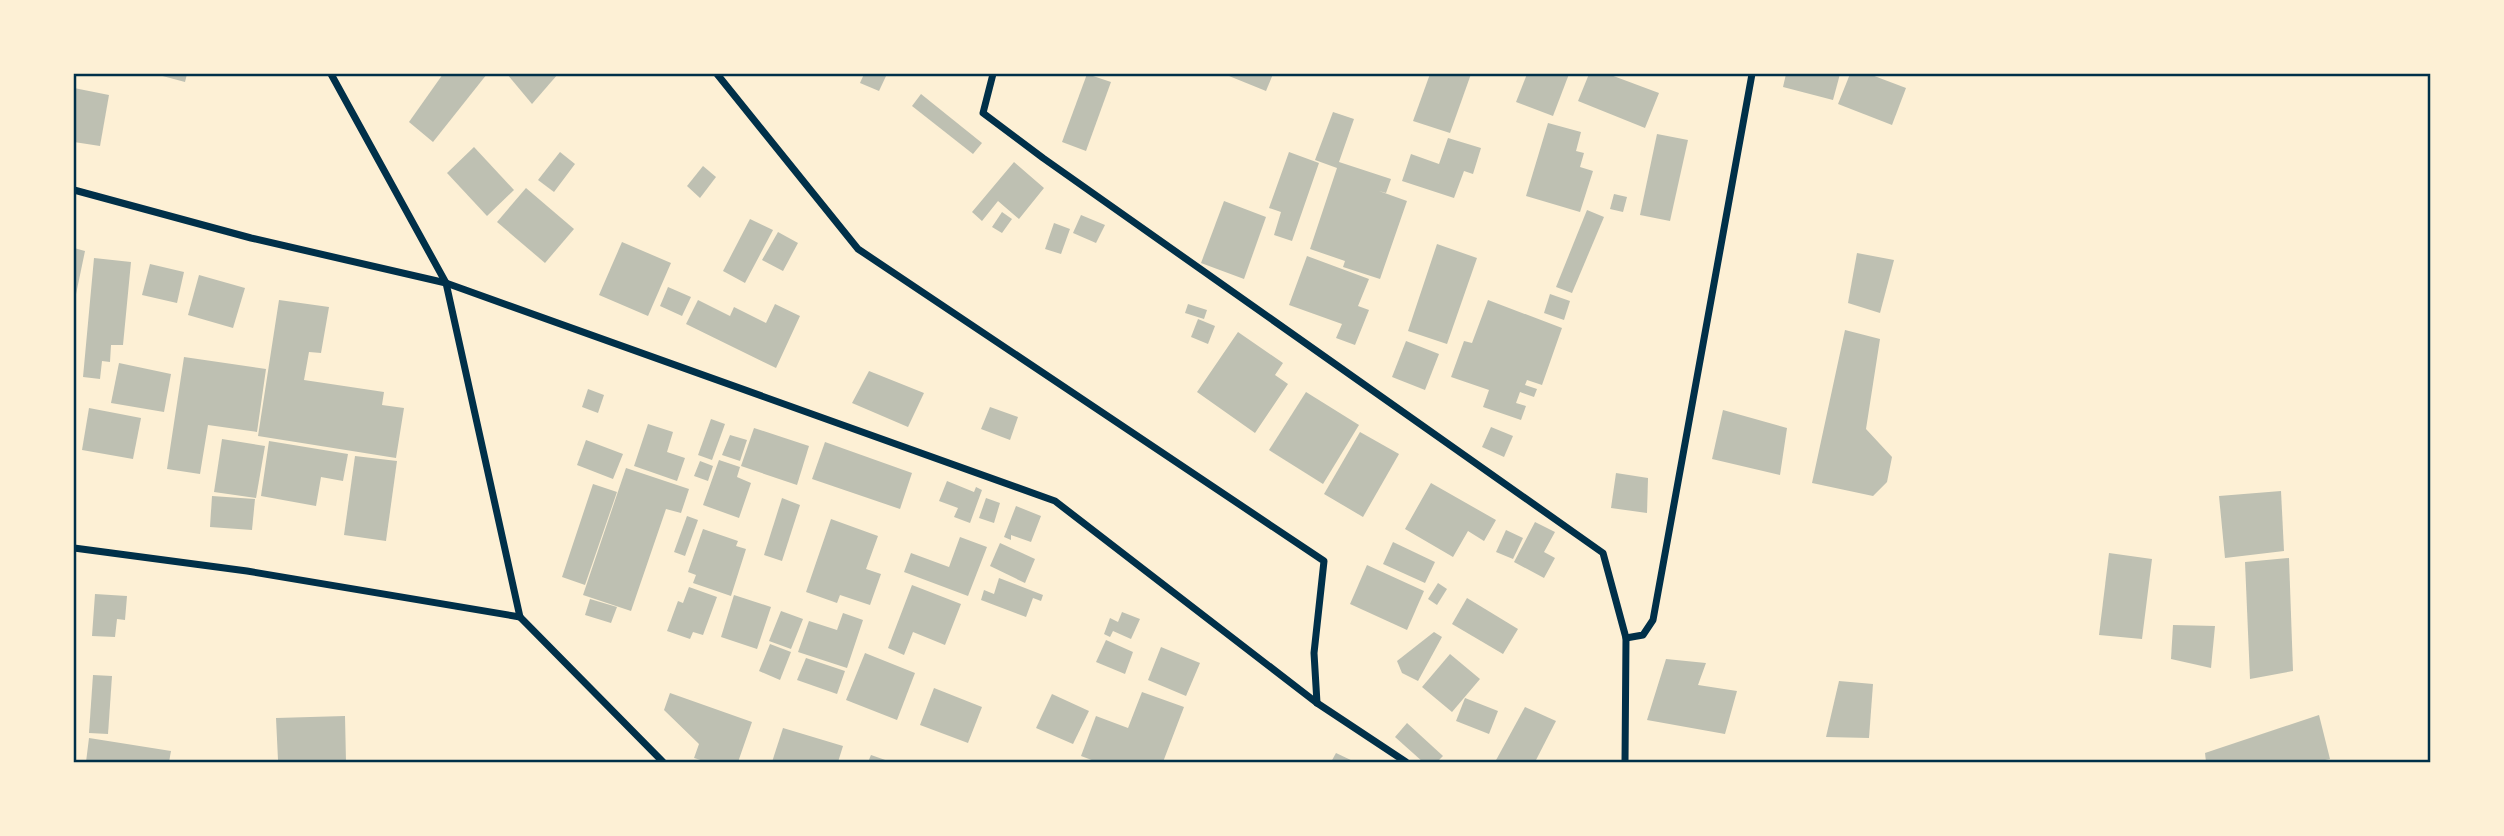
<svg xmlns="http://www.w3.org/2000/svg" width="2504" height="836" font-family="'Asap Condensed',sans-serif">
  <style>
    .building { fill: #bec0b2 }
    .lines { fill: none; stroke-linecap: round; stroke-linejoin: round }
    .minor { stroke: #003049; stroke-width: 7 }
    .neatline { fill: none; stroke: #003049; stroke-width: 2.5 }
  </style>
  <rect width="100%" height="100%" fill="#fdf0d5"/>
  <g class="building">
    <path d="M155,74h32l-2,8z"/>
    <path d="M443,74h44l-54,68 -24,-20z"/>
    <path d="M507,74h51l-26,30z"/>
    <path d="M864,74h23l-8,17 -19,-8z"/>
    <path d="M1087,74l24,8 -25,69 -24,-9z"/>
    <path d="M1230,74h43l-7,17 -37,-15z"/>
    <path d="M1430,74h41l-21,59 -37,-12z"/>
    <path d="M1527,74h42l-16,42 -37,-14z"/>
    <path d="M1589,74h19l51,19 -14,35 -67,-27z"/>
    <path d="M1786,74h54l-7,26 -50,-13z"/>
    <path d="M1850,74h19l37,14 -14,37 -54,-21z"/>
    <path d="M74,88l35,7 -9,51 -26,-4z"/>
    <path d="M921,94l61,49 -9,11 -61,-48z"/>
    <path d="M1333,112l21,7 -15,43 52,17 -5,14 -7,-2 28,10 -27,78 -37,-12 2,-6 -35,-12 27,-81 -22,-8z"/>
    <path d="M1548,123l33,9 -5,19 8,2 -4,14 13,4 -13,41 -54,-16z"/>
    <path d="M1657,134l31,6 -18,81 -30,-6z"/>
    <path d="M1448,138l33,10 -8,26 -9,-3 -10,27 -52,-17 9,-27 28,10z"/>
    <path d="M474,147l40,43 -27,26 -40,-43z"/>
    <path d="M560,152l15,12 -21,28 -16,-12z"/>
    <path d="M1289,152l30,11 -27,78 -18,-6 7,-23 -12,-4z"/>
    <path d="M1014,162l30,26 -25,31 -21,-18 -16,20 -10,-9z"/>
    <path d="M703,166l13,11 -16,21 -13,-12z"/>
    <path d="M526,188l48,41 -29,34 -48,-41z"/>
    <path d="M1614,194l13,3 -4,15 -13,-3z"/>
    <path d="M1224,201l42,16 -22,62 -43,-16z"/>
    <path d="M1587,210l17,7 -32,76 -16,-6z"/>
    <path d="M1002,212l10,7 -10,14 -10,-6z"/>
    <path d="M1081,215l24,10 -9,18 -23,-10z"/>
    <path d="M750,219l23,11 -28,53 -22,-12z"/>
    <path d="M1054,223l16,6 -9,25 -16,-5z"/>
    <path d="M778,232l20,11 -15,28 -21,-11z"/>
    <path d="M622,242l49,21 -23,53 -49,-21z"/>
    <path d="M1437,244l40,14 -30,86 -39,-13z"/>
    <path d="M74,248l11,3 -10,48h-1z"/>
    <path d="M1857,253l37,7 -14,53 -32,-10z"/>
    <path d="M1307,256l62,23 -11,27 11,4 -14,35 -19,-7 6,-14 -53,-19z"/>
    <path d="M94,258l37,4 -8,83h-12l-1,17 -8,-1 -2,18 -17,-2z"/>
    <path d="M150,264l34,8 -7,31 -35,-8z"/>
    <path d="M199,275l46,13 -12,40 -45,-13z"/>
    <path d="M668,287l23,10 -9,19 -22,-10z"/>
    <path d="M1550,294l20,7 -6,19 -20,-7z"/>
    <path d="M279,300l50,7 -8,46 -12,-1 -5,28 80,12 -2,13 22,3 -8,50 -138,-22z"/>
    <path d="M698,300l32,16 4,-9 32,16 9,-19 25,12 -24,52 -90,-44z"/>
    <path d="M1488,300l74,28 -20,57 -15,-5 -2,5 12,4 -3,8 -14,-5 -4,11 10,3 -5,14 -38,-13 6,-17 -38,-13 13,-36 8,2z"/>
    <path d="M1188,304l19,6 -3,9 -19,-6z"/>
    <path d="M1198,319l17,7 -7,18 -17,-7z"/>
    <path d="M1845,330l35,9 -14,90 26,28 -5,25 -14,14 -61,-13z"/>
    <path d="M1238,332l45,31 -8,12 13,9 -33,49 -58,-41z"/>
    <path d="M1406,341l33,13 -14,36 -33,-13z"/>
    <path d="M184,357l82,12 -9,63 -49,-7 -8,49 -33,-5z"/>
    <path d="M119,363l52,11 -7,38 -53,-9z"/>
    <path d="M869,371l55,22 -16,34 -56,-24z"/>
    <path d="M588,389l16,6 -6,18 -16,-6z"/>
    <path d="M1306,392l53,33 -36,59 -54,-34z"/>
    <path d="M990,407l28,10 -8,23 -29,-11z"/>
    <path d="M89,408l52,10 -8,41 -51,-9z"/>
    <path d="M1723,410l64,18 -7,47 -68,-16z"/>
    <path d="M711,419l14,5 -13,36 -14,-5z"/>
    <path d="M648,424l25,8 -6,20 18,6 -8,23 -43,-15z"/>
    <path d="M1491,427l22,9 -9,21 -22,-10z"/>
    <path d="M754,428l55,18 -12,39 -56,-19z"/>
    <path d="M1360,432l39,22 -36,63 -39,-23z"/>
    <path d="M730,435l17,5 -7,21 -18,-6z"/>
    <path d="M222,439l43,7 -9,52 -42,-6z"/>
    <path d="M586,440l37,14 -10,25 -36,-14z"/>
    <path d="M269,441l79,13 -5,27 -22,-4 -5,29 -55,-10z"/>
    <path d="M825,442l87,31 -12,36 -88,-30z"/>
    <path d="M355,456l42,5 -11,80 -42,-6z"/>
    <path d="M719,460l21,7 -3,10 14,6 -12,35 -36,-13z"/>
    <path d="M700,461l13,5 -5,15 -14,-5z"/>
    <path d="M626,468l63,21 -8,24 -15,-4 -35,102 -48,-16z"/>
    <path d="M1616,473l32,5 -1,35 -36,-5z"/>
    <path d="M947,481l27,11 2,-5 6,3 -12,33 -16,-6 4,-9 -19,-7z"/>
    <path d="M1431,483l65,37 -12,21 -16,-10 -15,26 -48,-28z"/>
    <path d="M593,484l24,8 -32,93 -23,-8z"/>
    <path d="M2281,491l3,60 -59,7 -6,-62z"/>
    <path d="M212,496l43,3 -3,31 -42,-3z"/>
    <path d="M782,498l18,7 -18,56 -18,-6z"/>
    <path d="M986,498l14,5 -6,20 -15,-5z"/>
    <path d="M1016,506l25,10 -10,26 -20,-7v5l-7,-3z"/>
    <path d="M687,516l11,4 -13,36 -11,-4z"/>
    <path d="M831,519l47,17 -12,33 15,5 -11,31 -30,-10 -3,8 -31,-11z"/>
    <path d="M1535,522l20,10 -11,20 11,6 -11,20 -30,-16z"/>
    <path d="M703,529l35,12 -2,5 10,3 -15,47 -38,-13 3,-8 -8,-3z"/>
    <path d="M1506,530l17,8 -10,21 -17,-7z"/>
    <path d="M960,537l27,10 -19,49 -64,-24 7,-19 38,14z"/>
    <path d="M1393,542l42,20 -10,21 -42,-19z"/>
    <path d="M1000,543l35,16 -10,24 -35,-17z"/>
    <path d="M2109,553l43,6 -10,80 -43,-4z"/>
    <path d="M2289,558l4,113 -43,8 -5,-117z"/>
    <path d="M1367,565l57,26 -17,39 -57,-26z"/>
    <path d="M999,578l44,17 -2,6 -8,-3 -7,19 -45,-17 3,-10 10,4z"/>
    <path d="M1438,583l9,6 -10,16 -9,-6z"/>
    <path d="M912,585l49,19 -16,41 -32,-13 -9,23 -16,-7z"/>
    <path d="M689,587l28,10 -14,38 -10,-3 -3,7 -23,-8 11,-30 5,2z"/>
    <path d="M95,594l32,2 -2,24 -8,-1 -2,18 -23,-1z"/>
    <path d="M734,595l37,12 -14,42 -36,-12z"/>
    <path d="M1467,598l51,31 -15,25 -51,-30z"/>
    <path d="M590,599l27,8 -6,16 -26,-8z"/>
    <path d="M781,611l22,8 -12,30 -22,-8z"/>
    <path d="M1122,612l18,7 -9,20 -18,-8 -3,6 -6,-3 6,-16 8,4z"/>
    <path d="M843,613l20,7 -16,48 -49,-16 11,-31 28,9z"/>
    <path d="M2173,625l42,1 -4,42 -40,-9z"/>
    <path d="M1434,632l8,5 -24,44 -16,-8 -5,-12z"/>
    <path d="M1106,640l27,12 -8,22 -29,-12z"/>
    <path d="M770,644l21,8 -11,28 -21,-9z"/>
    <path d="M1161,647l39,16 -14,33 -38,-16z"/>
    <path d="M865,653l50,20 -18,47 -51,-20z"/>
    <path d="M1450,654l30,25 -28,33 -30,-25z"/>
    <path d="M806,658l39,13 -8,23 -40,-14z"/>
    <path d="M1666,659l40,4 -8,22 39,6 -12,43 -78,-14z"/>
    <path d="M93,675l19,1 -4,58 -19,-1z"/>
    <path d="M1839,681l34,3 -4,54 -43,-1z"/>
    <path d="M934,688l48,19 -14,36 -48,-18z"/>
    <path d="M1142,692l42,15 -21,55h-66l-16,-6 15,-40 32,12z"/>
    <path d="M670,693l82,29 -14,40h-31l-13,-4 5,-14 -35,-34z"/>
    <path d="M1052,694l37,17 -16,33 -37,-16z"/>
    <path d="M1465,698l33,13 -9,23 -33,-13z"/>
    <path d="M1525,707l31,14 -21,41h-40z"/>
    <path d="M2319,715l11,44 -15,3h-109l-1,-9z"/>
    <path d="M345,716l1,46h-90l22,-2 -2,-42z"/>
    <path d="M1407,723l36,33 -6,6h-14l-28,-25z"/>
    <path d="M783,728l60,18 -5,16h-66z"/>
    <path d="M89,738l82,13 -2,11h-83z"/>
    <path d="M1336,753l19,9h-24z"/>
    <path d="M871,755l20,7h-23z"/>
  </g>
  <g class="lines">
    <g class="minor">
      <path d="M331,74l115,209 74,334 143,145"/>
      <path d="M717,74l141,175 466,312 -10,92 3,50"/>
      <path d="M993,74l-10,39 60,45 560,395 23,85 -1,124"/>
      <path d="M74,190l177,48 195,45 609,218 262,202 89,59"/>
      <path d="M74,548l173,23 273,46"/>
      <path d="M1626,638l17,-3 10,-15 99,-546"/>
    </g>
  </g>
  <rect width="2504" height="836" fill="none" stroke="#fdf0d5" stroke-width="150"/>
  <rect x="75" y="75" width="2354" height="686" class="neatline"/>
</svg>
